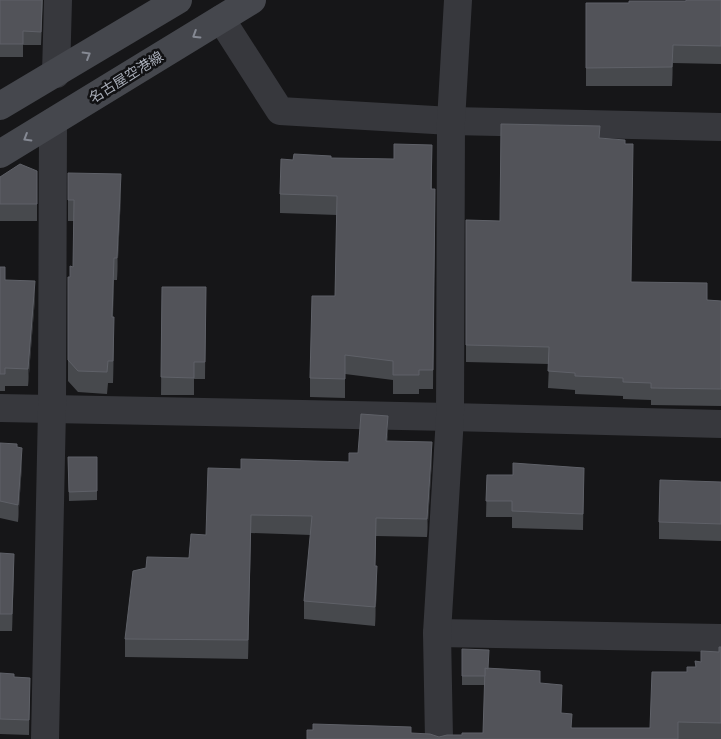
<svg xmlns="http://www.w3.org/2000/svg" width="721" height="739" font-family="'Asap Condensed','Noto Sans JP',sans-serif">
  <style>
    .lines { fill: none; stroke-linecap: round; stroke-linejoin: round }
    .minor { stroke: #37383d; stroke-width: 28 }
    .secondary { stroke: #45474d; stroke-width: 28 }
    .wall { fill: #47494d }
    .shaded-wall { fill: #2f3033 }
    .building { fill: #525359; stroke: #5f6168 }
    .oneway { stroke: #858993 }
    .labels { text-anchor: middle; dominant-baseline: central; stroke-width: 5; stroke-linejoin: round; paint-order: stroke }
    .street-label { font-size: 14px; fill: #a8adb8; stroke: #111113 }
  </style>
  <rect width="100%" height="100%" fill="#161618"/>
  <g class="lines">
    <g class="minor">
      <path d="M221,19l59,92 171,10 270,6"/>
      <path d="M56,74l2,-74"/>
      <path d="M0,408l450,9 271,7"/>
      <path d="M437,633l284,5"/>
      <path d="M45,739l7,-330 1,-287"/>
      <path d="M439,739l-2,-106 13,-216 1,-296 7,-121"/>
    </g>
    <g class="secondary">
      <path d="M0,106l178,-106"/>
      <path d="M0,154l252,-154"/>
    </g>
  </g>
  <g class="wall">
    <path d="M0,0h43l-2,45h-18v12h-23z"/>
    <path d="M721,0v64l-48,-1 -1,23h-86v-83h43z"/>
    <path d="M600,138l31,144 76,18 14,1v105l-70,-1v-5l-28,-1v-3l-48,-2v-4l-27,-2 1,-24 -83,-2v-142l34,1z"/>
    <path d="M432,145v44h3l-2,200h-14v5h-26v-14l-48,-6v24l-35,-1v-19l25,-82 2,-81 -57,-2v-19l51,-36 63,1z"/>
    <path d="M37,171v50h-37v-44z"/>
    <path d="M68,173l53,22 -4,85h-3l-1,37 1,22 -1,44h-5l-1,11 -29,-2 -10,-11v-104h2l3,-10 1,-46h-6z"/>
    <path d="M0,267l5,13 30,18 -7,88h-23v5h-5z"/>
    <path d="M162,287h44l-1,92h-11v16h-33z"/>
    <path d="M388,435l-1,6 45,19 -5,77 -51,-1 -1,30 2,18 -2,42 -71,-7v-18l7,-66 -60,-2 -3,126 -123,-2v-18l81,-104 35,-66 108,-7 9,-9z"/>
    <path d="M0,443l17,4 5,18 -4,57 -18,-4z"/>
    <path d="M68,457h29v43l-28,1z"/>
    <path d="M584,468l-1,62 -71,-2v-11h-26l1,-42h26z"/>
    <path d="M721,482v59l-62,-2v-17z"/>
    <path d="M0,553l14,18 -2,60h-12z"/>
    <path d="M721,647v92h-414l6,-9 98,3 28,4 44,-4 2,-48h-23v-9l26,-7 52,14 32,45h78l37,-56 8,-5 6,-5 18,-10z"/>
    <path d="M0,673l14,4 16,1 -1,57 -29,-1z"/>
  </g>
  <g class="shaded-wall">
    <path d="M673,45v18l-1,23v-19z"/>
    <path d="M121,174v21l-4,85v-22z"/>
    <path d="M114,258v22l-2,59v-22z"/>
    <path d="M35,281v17l-7,88v-17z"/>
    <path d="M114,317v22l-1,44v-22z"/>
    <path d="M388,416v19l-2,24v-18z"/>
    <path d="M432,442v18l-5,77v-18z"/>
    <path d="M22,448v17l-4,57v-17z"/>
    <path d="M251,515v18l-3,126v-19z"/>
    <path d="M14,554v17l-2,60v-17z"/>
    <path d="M377,566v18l-2,42v-19z"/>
  </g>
  <g class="building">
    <path d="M0,0h42l-1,32 -18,-1v13h-23z"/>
    <path d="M686,0h35v46l-48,-1 -1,22 -86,1v-65h43v-2h57z"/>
    <path d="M501,124l99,2 -1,12 26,2v4h8l-2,138 76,1v17l14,1v88l-70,-1v-5l-28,-1v-4l-48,-2v-3l-27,-2 1,-24 -83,-2v-125l34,1z"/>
    <path d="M394,144l38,1 -1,44h4l-2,181h-14v5h-26v-14l-48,-6v24l-35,-1 2,-82h23l2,-100 -57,-2 1,-35 12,1 1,-6 37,2v2l63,1z"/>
    <path d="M20,164l17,7v33h-37v-27z"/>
    <path d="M68,173l53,1 -4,84h-3l-2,59h2l-1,44h-5l-1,11 -29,-1 -10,-11v-83h2v-11l3,1 1,-67h-6z"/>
    <path d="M0,267h5v13l30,1 -7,88 -23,-1v6h-5z"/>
    <path d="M162,287h44l-1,75h-11v16l-33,-1z"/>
    <path d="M361,414l27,2 -2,25 46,1 -5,77 -51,-1 -1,48h2l-2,41 -71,-6 8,-85 -61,-1 -3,125 -123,-1 8,-68 13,-3 1,-11 42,1 2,-24 15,1 2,-67 33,1v-10l108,3v-9h9z"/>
    <path d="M0,443l17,1v3l5,1 -4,57 -18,-4z"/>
    <path d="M68,457h29v34l-28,1z"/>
    <path d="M513,463l71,5 -1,46 -71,-3v-10h-26l1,-26h26z"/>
    <path d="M660,480l61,2v42l-62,-2z"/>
    <path d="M0,553l14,1 -2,60h-12z"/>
    <path d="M719,647h2v76l-43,-1v17h-371v-9h6v-6l98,3v6l19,1 9,3 8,-2h15v-2h21l2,-65 55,3v12l22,2 -1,28 11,1 -1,14h79l2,-56h35v-5h9l-1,-6 6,1v-11l18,1z"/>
    <path d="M462,649l27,1 -1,19 -3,-1v8h-23z"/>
    <path d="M0,673l14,1v3l16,1 -1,42 -29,-1z"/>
  </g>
  <defs><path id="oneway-chevron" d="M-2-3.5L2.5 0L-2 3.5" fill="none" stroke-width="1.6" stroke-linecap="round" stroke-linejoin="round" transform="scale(1.25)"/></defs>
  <g class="oneway">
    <use href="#oneway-chevron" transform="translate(196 35) rotate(148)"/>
    <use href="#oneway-chevron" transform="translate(87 55) rotate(-31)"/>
    <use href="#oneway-chevron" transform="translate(27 138) rotate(149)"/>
  </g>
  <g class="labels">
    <g class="street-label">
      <text transform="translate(126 77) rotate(-32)">名古屋空港線</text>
    </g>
  </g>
</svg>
